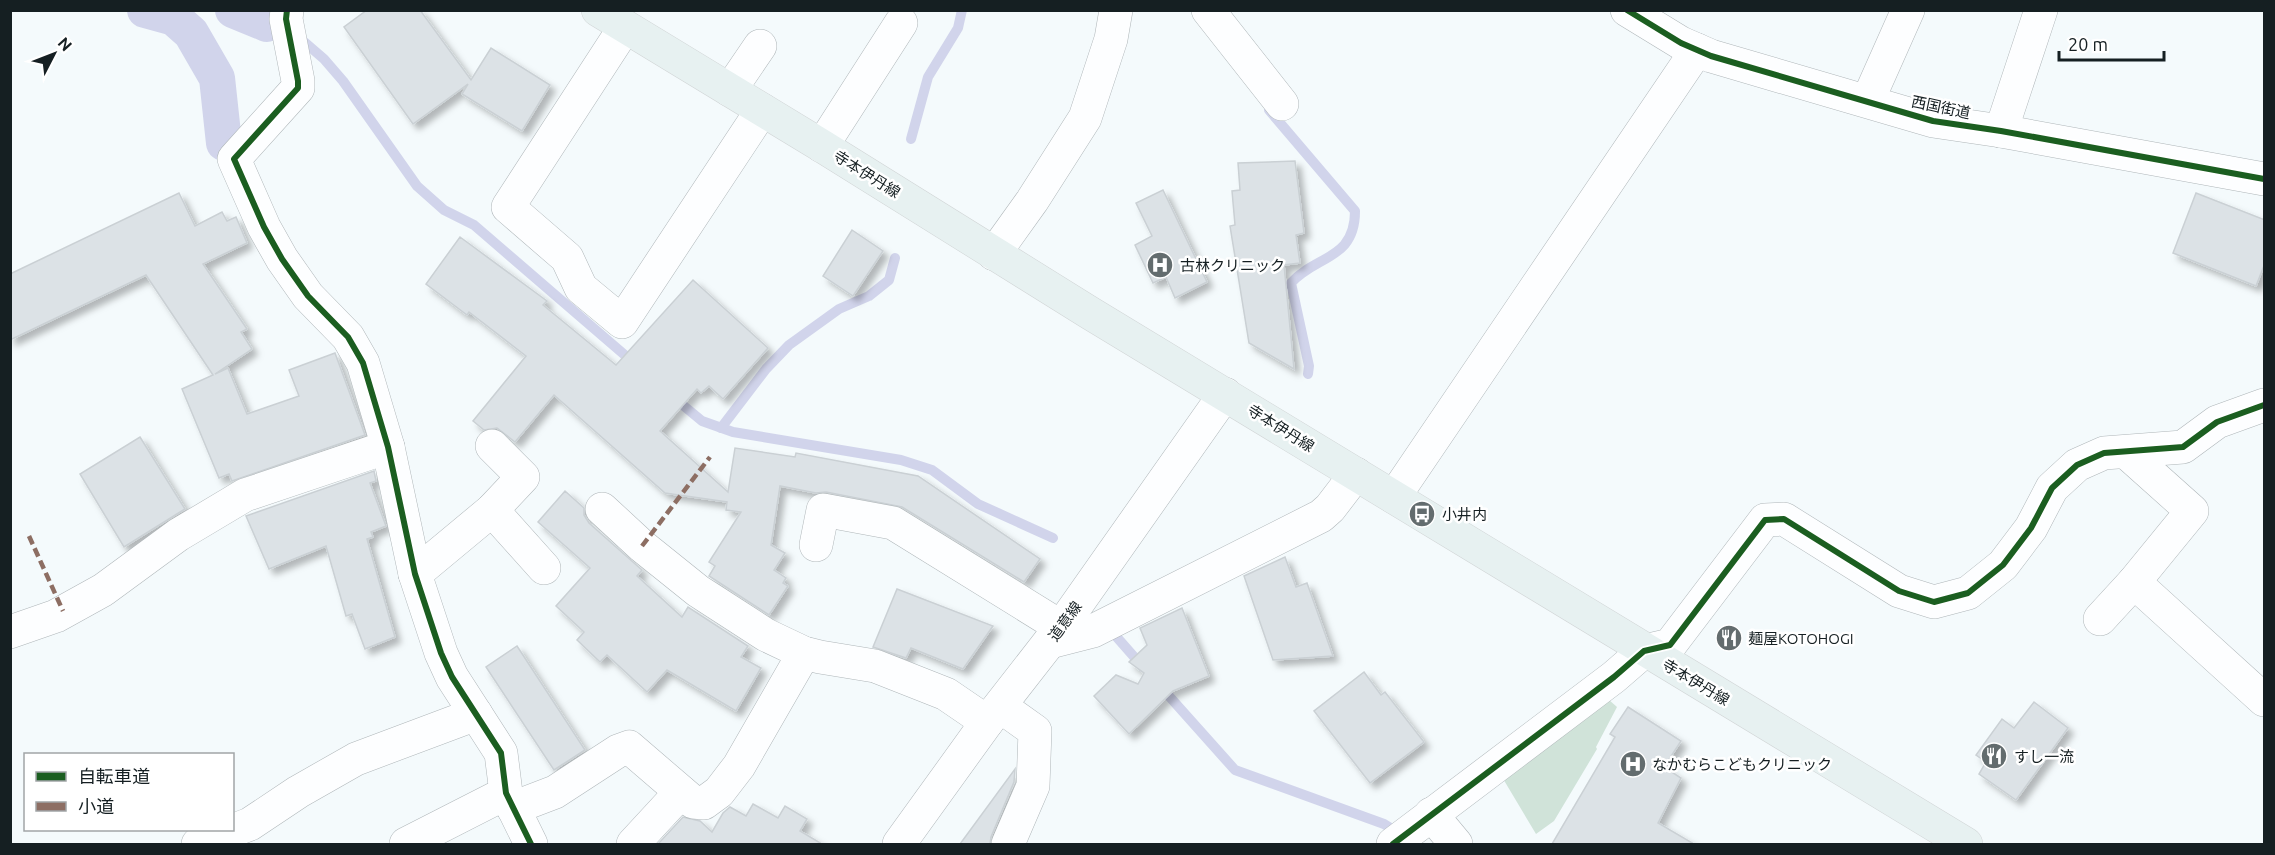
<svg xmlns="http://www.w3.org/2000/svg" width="2275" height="855" font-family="Ubuntu,'Noto Sans JP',sans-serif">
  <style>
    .green { fill: #d0e3d9 }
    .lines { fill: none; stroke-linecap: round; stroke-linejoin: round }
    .stream { stroke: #d1d4eb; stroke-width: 10 }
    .canal { stroke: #d1d4eb; stroke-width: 36 }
    .building { fill: #dce2e6; stroke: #cad0d4; stroke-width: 1.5; filter: url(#shadow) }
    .minor-casing { stroke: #afb6b9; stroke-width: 34 }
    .major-casing { stroke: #d1d5d6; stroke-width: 34 }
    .minor { stroke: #fdfeff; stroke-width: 33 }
    .major { stroke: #e7f1f1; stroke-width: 33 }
    .quiet { stroke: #8d6e63; stroke-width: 4.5; stroke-dasharray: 9 4.5; stroke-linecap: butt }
    .cycleway-casing { stroke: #fff; stroke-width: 10 }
    .cycleway { stroke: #1b5e20; stroke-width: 6 }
    .labels { text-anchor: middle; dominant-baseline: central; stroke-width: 5; stroke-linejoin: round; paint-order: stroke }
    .street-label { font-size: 15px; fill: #151f22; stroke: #fff }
    .poi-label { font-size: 15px; fill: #151f22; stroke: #fff; text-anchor: start }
  </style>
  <defs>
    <filter id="shadow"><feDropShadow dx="5.5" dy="5.5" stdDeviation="3" flood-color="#0004"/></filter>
  </defs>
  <rect width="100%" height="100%" fill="#f4fafc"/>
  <path class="green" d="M1608,699l9,8 -21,40 1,2 -43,72 -18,13 -34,-57z"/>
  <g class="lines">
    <g class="stream">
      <path d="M302,40l22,19 19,22 74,105 27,24 30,15 160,138"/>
      <path d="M1269,110l86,101c0,49 -39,44 -64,72l18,83 -1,8"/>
      <path d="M911,139l17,-62 30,-49 4,-18"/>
      <path d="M673,397l29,24 31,11 168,28 31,10 46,34 75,34"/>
      <path d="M721,428l45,-59 23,-24 50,-36 30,-13 20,-16 6,-22"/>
      <path d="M1114,634l29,33"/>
      <path d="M1160,686l75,84 149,54 16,10"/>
    </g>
    <g class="canal">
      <path d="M145,10l29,8 17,15 26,45 7,65"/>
      <path d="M233,10l34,14"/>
    </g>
  </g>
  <g class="building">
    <path d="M367,10h53l51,70 20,-32 59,37 -28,46 -60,-37 6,-10 -55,40 -69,-97z"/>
    <path d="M1295,161l9,72 -8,2 4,28 -16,2 10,104 -45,-26 -19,-117 5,-1 -3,-34 8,-1 -2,-27z"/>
    <path d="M1163,190l44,92 -32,16 -9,-21 -13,6 -18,-38 17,-9 -16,-33z"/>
    <path d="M179,193l16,33 27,-14 5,9 9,-4 11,26 -44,21 44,65 -6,3 11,17 -37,25 13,-6 19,46 52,-18 -10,-26 46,-17 30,82 -133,46 -3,-7 -10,4 -37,-89 31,-14 -67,-100 -136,65v-66z"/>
    <path d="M2196,193l69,27v43l-9,23 -83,-33z"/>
    <path d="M852,230l31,21 -30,45 -30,-20z"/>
    <path d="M460,237l87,64 -4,4 73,60 77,-85 75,68 -45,51 -14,-13 -8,7 -4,-4 -37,42 68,61 7,-44 60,9 1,-4 122,23 122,83 -16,23 -122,-75 -76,-15 -10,1 -36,-7 -9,59 14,8 -11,17 12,8 -3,5 5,3 -19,29 -60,-39 6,-10 -6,-4 32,-50 -15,-2 1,-8 -62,-9 -111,-98 -39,47 -18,-14 -13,2 -11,-9 53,-65 -57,-44 -2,3 -41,-31z"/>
    <path d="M140,437l45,72 -61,38 -44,-73z"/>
    <path d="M374,471l2,10 -6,2 16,43 -15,6 2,5 -6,2 28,98 -30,12 -13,-35 -6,2 -20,-70 -57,23 -23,-53z"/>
    <path d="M565,491l19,17v7l5,8 53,47 -5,6 45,41 6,-10 60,39 -7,11 20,11 -25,43 -69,-41 -20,22 -40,-37 -7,7 -23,-22 7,-8 -28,-26 34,-38 -52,-46z"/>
    <path d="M1285,557l11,30 11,-4 26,73 -60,4 -29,-84z"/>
    <path d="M897,589l96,37 -30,43 -52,-21 -5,10 -33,-11z"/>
    <path d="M1182,608l27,68 -36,15 -44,43 -35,-38 22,-21 22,9 6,-11 -15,-11 18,-17 -7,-17z"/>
    <path d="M517,646l68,104 -31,20 -68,-103z"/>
    <path d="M1364,672l17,23 4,-3 39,50 -54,41 -56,-72z"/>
    <path d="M2034,702l34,26 -52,72 -37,-26 7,-12 -10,-7 26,-36 12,9z"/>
    <path d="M1628,707l53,34 -17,26 17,11 -23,45 36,21h-142l63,-107 -5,-3z"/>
    <path d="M1015,769l-1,13 -23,55 -1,7h-30z"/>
    <path d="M753,804l25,14 7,-12 22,13 -7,12 22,13h-164l25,-27 17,4 12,11 11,-19 7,-6 16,9z"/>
  </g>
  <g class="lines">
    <defs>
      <g id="minor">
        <path d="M287,10l-1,9 12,62v7l-64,71 30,68 18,32 26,37 40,41 15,26 25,84 27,127 26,79 11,24 49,76 5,40 25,51"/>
        <path d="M1208,10l74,94"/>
        <path d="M1627,10l54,33 30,13 222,65 68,10 263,48"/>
        <path d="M625,27l-117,180 59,51 14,30 41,34 140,-212"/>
        <path d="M730,90l30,-44"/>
        <path d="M1868,100l40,-90"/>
        <path d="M2001,131l40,-121"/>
        <path d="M822,146l79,-123"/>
        <path d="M994,254l38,-53 53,-83 26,-79 5,-29"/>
        <path d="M1394,497l303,-447"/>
        <path d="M602,509l40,37 56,45 68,44 38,18 16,4 55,9 71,28 41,28"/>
        <path d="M492,510l52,58"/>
        <path d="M816,545l7,-35 70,13 168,104"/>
        <path d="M415,574l77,-64 31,-33 -31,-31"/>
        <path d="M2134,582l130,118"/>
        <path d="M2100,619l34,-37 58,-71 -66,-59"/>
        <path d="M10,632l46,-16 47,-26 75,-55 67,-40 143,-48"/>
        <path d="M1050,642l43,-11 228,-115 9,-8 26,-34"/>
        <path d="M1000,706l35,25 -2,55 -25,58"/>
        <path d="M513,808l42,-16 63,-41 11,-4 64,55 11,1 15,-11 20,-26 65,-113"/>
        <path d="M1431,814l25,30"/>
        <path d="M198,844l52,-20 48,-32 58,-33 120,-45"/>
        <path d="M406,844l100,-51"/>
        <path d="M633,844l48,-52"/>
        <path d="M899,844l88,-122 74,-95 164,-233"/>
        <path d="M1393,844l221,-167 30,-26 26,-6 95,-125 19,-1 115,72 35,11 34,-9 35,-28 28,-37 21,-40 25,-23 27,-12 79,-6 34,-25 47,-17"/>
      </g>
      <path id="major" d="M598,10l224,136 268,167 876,531"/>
    </defs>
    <use href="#minor" class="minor-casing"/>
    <use href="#major" class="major-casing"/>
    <use href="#minor" class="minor"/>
    <use href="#major" class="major"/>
    <g class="quiet">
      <path d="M29,536l34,75"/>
      <path d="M642,546l68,-89"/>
    </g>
    <defs>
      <g id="cycleway">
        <path d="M287,10l-1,9 12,62v7l-64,71 30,68 18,32 26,37 40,41 15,26 25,84 27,127 26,79 11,24 49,76 5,40 25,51"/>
        <path d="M1627,10l54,33 30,13 222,65 68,10 263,48"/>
        <path d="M1393,844l221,-167 30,-26 26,-6 95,-125 19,-1 115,72 35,11 34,-9 35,-28 28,-37 21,-40 25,-23 27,-12 79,-6 34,-25 47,-17"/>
      </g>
    </defs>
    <use href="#cycleway" class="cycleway-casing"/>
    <use href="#cycleway" class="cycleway"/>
  </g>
  <defs>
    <symbol id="hospital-disc" viewBox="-11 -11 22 22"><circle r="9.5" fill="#636c6e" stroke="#fff"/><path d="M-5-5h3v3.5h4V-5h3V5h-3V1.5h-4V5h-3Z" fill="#fff"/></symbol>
    <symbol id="bus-disc" viewBox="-11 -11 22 22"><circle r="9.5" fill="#636c6e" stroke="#fff"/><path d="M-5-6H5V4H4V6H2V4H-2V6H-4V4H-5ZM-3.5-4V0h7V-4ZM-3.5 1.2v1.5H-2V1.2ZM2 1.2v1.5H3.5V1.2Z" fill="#fff"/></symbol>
    <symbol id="restaurant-disc" viewBox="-11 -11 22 22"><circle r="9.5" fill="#636c6e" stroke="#fff"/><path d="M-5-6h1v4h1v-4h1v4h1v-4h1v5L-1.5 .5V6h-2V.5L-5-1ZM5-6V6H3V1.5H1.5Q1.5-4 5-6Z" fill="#fff"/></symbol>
  </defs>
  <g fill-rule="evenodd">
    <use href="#hospital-disc" x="1145" y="250" width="30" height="30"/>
    <use href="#bus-disc" x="1407" y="499" width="30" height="30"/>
    <use href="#restaurant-disc" x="1714" y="623" width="30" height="30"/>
    <use href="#restaurant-disc" x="1979" y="741" width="30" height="30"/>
    <use href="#hospital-disc" x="1618" y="749" width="30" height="30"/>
  </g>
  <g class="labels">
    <g class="street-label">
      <text transform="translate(1941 107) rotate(12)">西国街道</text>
      <text transform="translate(867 174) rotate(32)">寺本伊丹線</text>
      <text transform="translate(1281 428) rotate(32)">寺本伊丹線</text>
      <text transform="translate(1065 621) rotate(-54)">道意線</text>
      <text transform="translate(1696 682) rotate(31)">寺本伊丹線</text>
    </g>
    <g class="poi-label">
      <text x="1180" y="265">古林クリニック</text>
      <text x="1442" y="514">小井内</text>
      <text x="1748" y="638">麺屋KOTOHOGI</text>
      <text x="2014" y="756">すし一流</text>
      <text x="1652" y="764">なかむらこどもクリニック</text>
    </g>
  </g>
  <rect width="2275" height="855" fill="none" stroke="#151f22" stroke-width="24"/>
  <rect x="24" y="753" width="210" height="78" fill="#ffffff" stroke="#a1a5a7" stroke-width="1.5"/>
  <rect x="36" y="772" width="30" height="9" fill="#1b5e20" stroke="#a1a5a7" stroke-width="1.5"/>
  <text x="78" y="783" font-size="18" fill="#151f22">自転車道</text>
  <rect x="36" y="802" width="30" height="9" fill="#8d6e63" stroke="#a1a5a7" stroke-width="1.5"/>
  <text x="78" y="813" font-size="18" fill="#151f22">小道</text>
  <g transform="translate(54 54) rotate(48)" stroke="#ffffff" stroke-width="4.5" paint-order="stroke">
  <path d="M0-4.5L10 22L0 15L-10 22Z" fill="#151f22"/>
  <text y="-9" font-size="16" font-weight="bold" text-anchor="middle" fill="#151f22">N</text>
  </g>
  <path d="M2059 51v9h105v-9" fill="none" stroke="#151f22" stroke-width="3"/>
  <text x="2068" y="51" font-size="18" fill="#151f22" stroke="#ffffff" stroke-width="4.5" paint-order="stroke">20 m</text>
</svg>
